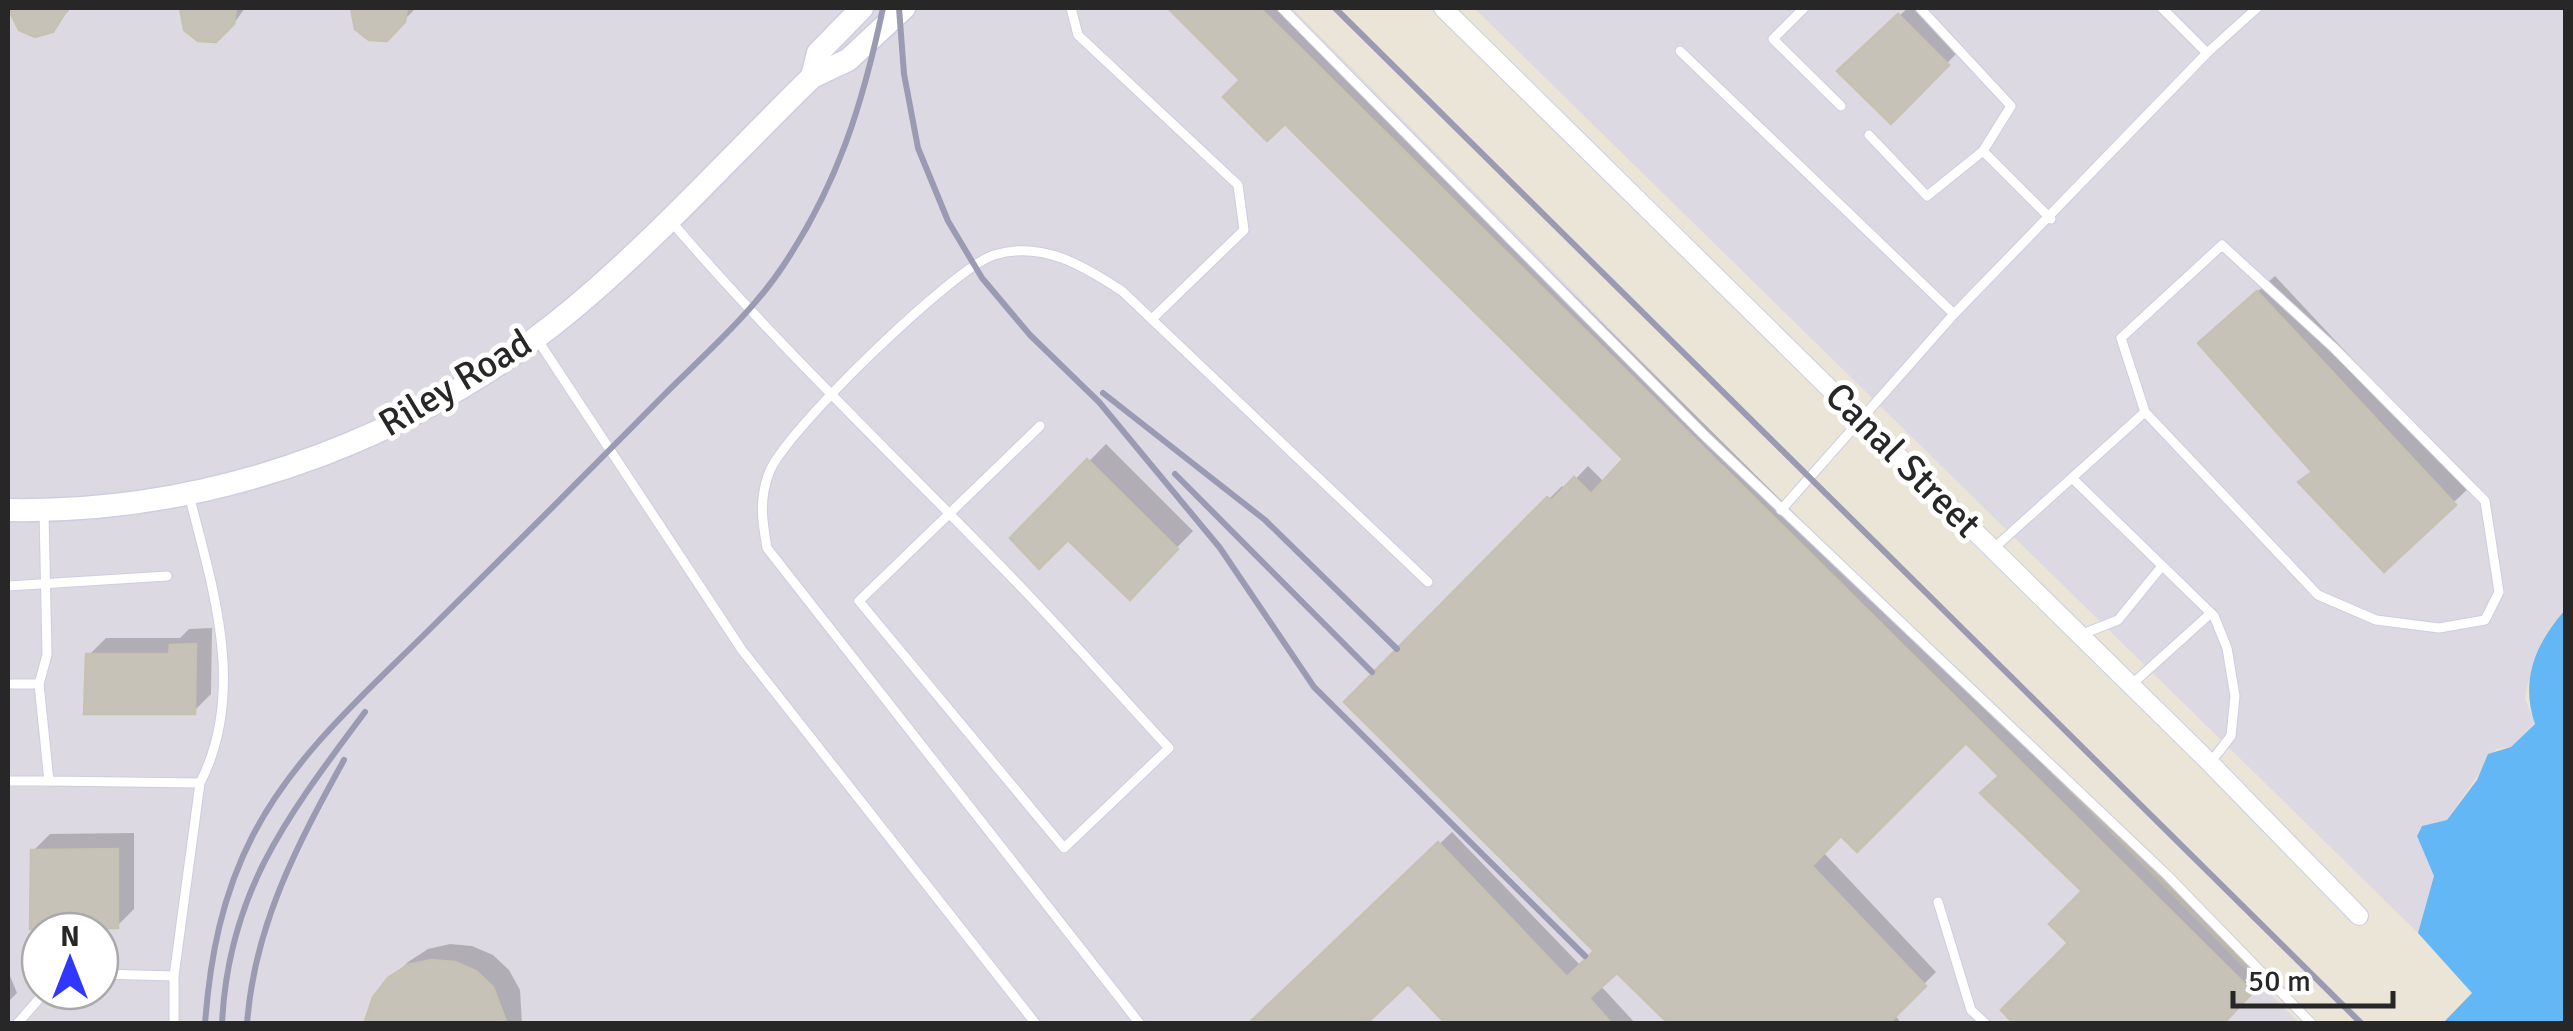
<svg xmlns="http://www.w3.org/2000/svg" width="2573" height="1031" font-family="Signika,sans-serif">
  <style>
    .industrial { fill: #ddd9e2; fill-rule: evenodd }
    .water { fill: #63b7f4 }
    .shadow { fill: #0003 }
    .building { fill: #c6c2b7; stroke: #c6c1b1; stroke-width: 2.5 }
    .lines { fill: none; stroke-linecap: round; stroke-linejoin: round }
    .lane-casing { stroke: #cccde1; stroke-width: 11 }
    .street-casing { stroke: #cccde1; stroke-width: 20 }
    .secondary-casing { stroke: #cccde1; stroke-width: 25 }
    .lane { stroke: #fff; stroke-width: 9 }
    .street { stroke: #fff; stroke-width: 18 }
    .secondary { stroke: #fff; stroke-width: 22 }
    .rail { stroke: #9a9ab3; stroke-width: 6 }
    .labels { text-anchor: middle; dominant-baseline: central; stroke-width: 10; stroke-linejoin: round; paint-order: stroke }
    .street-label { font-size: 38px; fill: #272727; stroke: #fff }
  </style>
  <rect width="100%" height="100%" fill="#ebe5d7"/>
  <g class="industrial">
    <path d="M8,8h1284l1007,1015h-2291zM40,931h60v60h-60z"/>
    <path d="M1474,8h1091v602l-15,17 -22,55 -3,17 10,24 -24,24 -15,2 -49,71 -25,6 -5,9 17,41 -16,57z"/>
  </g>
  <path class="water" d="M2565,610v413h-122l29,-30 -54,-60 16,-57 -17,-40 5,-10 25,-6 30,-40 11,-26 23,-7 24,-23c-15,-43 0,-80 30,-114z"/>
  <g class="shadow">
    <path d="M15,8h56l-20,22 -36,-8z"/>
    <path d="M187,8h58l-16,22 -23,11 -22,-28z"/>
    <path d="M357,8h59l-30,30 -28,-11z"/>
    <path d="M1171,8h113l980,970 -44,46 -148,-81 14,-52 -84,-115 -36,-36 -144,111 114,121 -42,42 8,10h-230l-55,-55 -17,16 36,39h-187l-41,-43 -157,43 201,-192 129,134 16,-15 -250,-249 215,-216 4,3 22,-23 17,17 22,-24z"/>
    <path d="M1908,8h9l42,43 -68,69 -39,-62z"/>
    <path d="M2275,276l196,210 -87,82 -83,-86 13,-12 -96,-143z"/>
    <path d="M1106,444l87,87 -63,65 -62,-60 -54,2z"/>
    <path d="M212,628l-1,66 -17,17 -105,-56 17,-17h74l9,-9z"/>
    <path d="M134,833v76l-17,17 -84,-75 17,-17z"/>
    <path d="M450,944l22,2 21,9 16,15 11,20 2,34h-154l22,-44 18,-18 20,-13z"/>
    <path d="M8,971l9,22 -9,9z"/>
  </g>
  <g class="building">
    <path d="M8,8h60l-15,24 -18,5 -16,-7z"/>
    <path d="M180,8h56l-2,16 -18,18 -18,-1 -14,-11z"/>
    <path d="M351,8h56l-2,14 -18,19 -18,-1 -14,-11z"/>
    <path d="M1168,8h92l993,984 -30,32h-209l-13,-14 67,-67 -19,-19 33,-33 -102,-98 19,-17 -33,-33 -109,109 -16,-16 -29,30 114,120 -38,38h-219l-52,-51 -28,25 23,26h-166l-38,-40 -42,40h-118l190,-182 129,135 27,-26 -250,-249 203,-205 5,3 22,-23 17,17 32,-35 -338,-335 -18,17 -44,-44 17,-17z"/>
    <path d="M1898,14l51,51 -58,59 -54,-53z"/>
    <path d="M2257,291l199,214 -72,67 -86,-90 14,-10 -114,-129z"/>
    <path d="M1087,459l91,90 -48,51 -62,-60 -29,29 -29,-31z"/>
    <path d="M196,644l-1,70h-111l2,-60h83l1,-9z"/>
    <path d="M118,849v79l-88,1 1,-79z"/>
    <path d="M431,960l24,2 21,9 17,16 14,37h-143l9,-27 15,-19 20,-13z"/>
  </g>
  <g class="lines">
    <defs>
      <g id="lane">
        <path d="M1071,8l7,27 160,150 6,45 -92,89"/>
        <path d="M1282,8l423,428 462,439 145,149"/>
        <path d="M1804,8l-31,31 68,67"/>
        <path d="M1920,8l91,98 -28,45 68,68"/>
        <path d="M1680,51l274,263"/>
        <path d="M2207,53l50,-45"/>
        <path d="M1869,135l58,61 56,-45"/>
        <path d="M670,220c110,129 232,243 349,365 51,53 100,109 150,163l-105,100 -205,-247 181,-175"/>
        <path d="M537,339l205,311 294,374"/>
        <path d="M2072,478l142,138 13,32 8,48 -4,40 -21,27"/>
        <path d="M1781,510l173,-196 253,-261 -45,-45"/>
        <path d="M44,512l3,143 -8,29 10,97 151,2c47,-91 13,-195 -11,-288"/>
        <path d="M1993,549l152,-137 173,183 58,25 63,8 46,-8 14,-28 -14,-91 -151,-153 -112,-103 -101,93 24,74"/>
        <path d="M8,586l159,-10"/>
        <path d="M2080,635l38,-15 44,-54"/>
        <path d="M8,684h31"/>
        <path d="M2131,685l80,-72"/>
        <path d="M8,781h41"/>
        <path d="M1938,902l33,108 15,14"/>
        <path d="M100,974l74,2"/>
        <path d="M17,1024l29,-33"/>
        <path d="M174,1024v-48l26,-193"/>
        <path d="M1140,1024l-373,-476c-5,-28 -8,-48 2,-75 14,-40 184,-205 225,-218 48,-15 90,11 128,36l306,291"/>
      </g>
      <path id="street" d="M1443,8l767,755 149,153"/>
      <g id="secondary">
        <path d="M812,77l6,-24 44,-45"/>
        <path d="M8,510c215,4 427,-78 588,-221 75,-66 144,-142 216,-212l36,-17 56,-52"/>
      </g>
    </defs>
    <use href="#lane" class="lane-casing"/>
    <use href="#street" class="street-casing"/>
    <use href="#secondary" class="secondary-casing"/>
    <use href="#lane" class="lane"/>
    <use href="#street" class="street"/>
    <use href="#secondary" class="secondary"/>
    <g class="rail">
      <path d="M899,8l5,66 14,74 30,73 34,57 48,57 69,67 121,146 94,139 271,269"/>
      <path d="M1335,8l1027,1016"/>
      <path d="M1103,393l162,127 132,129"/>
      <path d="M1175,474l197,198"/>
      <path d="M205,1024c5,-67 17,-129 48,-189 43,-83 117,-146 182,-211 77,-76 154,-153 230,-230 40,-40 87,-81 118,-128 55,-82 80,-163 100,-258"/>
      <path d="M222,1024c6,-133 67,-210 143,-312"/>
      <path d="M247,1024c7,-98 50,-179 97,-264"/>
    </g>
  </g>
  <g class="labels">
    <g class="street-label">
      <text transform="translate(455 383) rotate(-31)">Riley Road</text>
      <text transform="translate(1903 460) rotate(45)">Canal Street</text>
    </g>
  </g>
  <rect width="2573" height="1031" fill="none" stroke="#272727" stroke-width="20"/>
  <g transform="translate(70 961)"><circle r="48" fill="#ffffff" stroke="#a9a9a9" stroke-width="2.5"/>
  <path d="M0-8L18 38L0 25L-18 38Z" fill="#3037ff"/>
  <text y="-15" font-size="28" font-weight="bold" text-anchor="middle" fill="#272727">N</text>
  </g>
  <path d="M2233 991v15h160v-15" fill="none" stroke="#272727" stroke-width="5"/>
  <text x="2248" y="991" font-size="30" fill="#272727" stroke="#ffffff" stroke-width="8" paint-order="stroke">50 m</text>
</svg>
